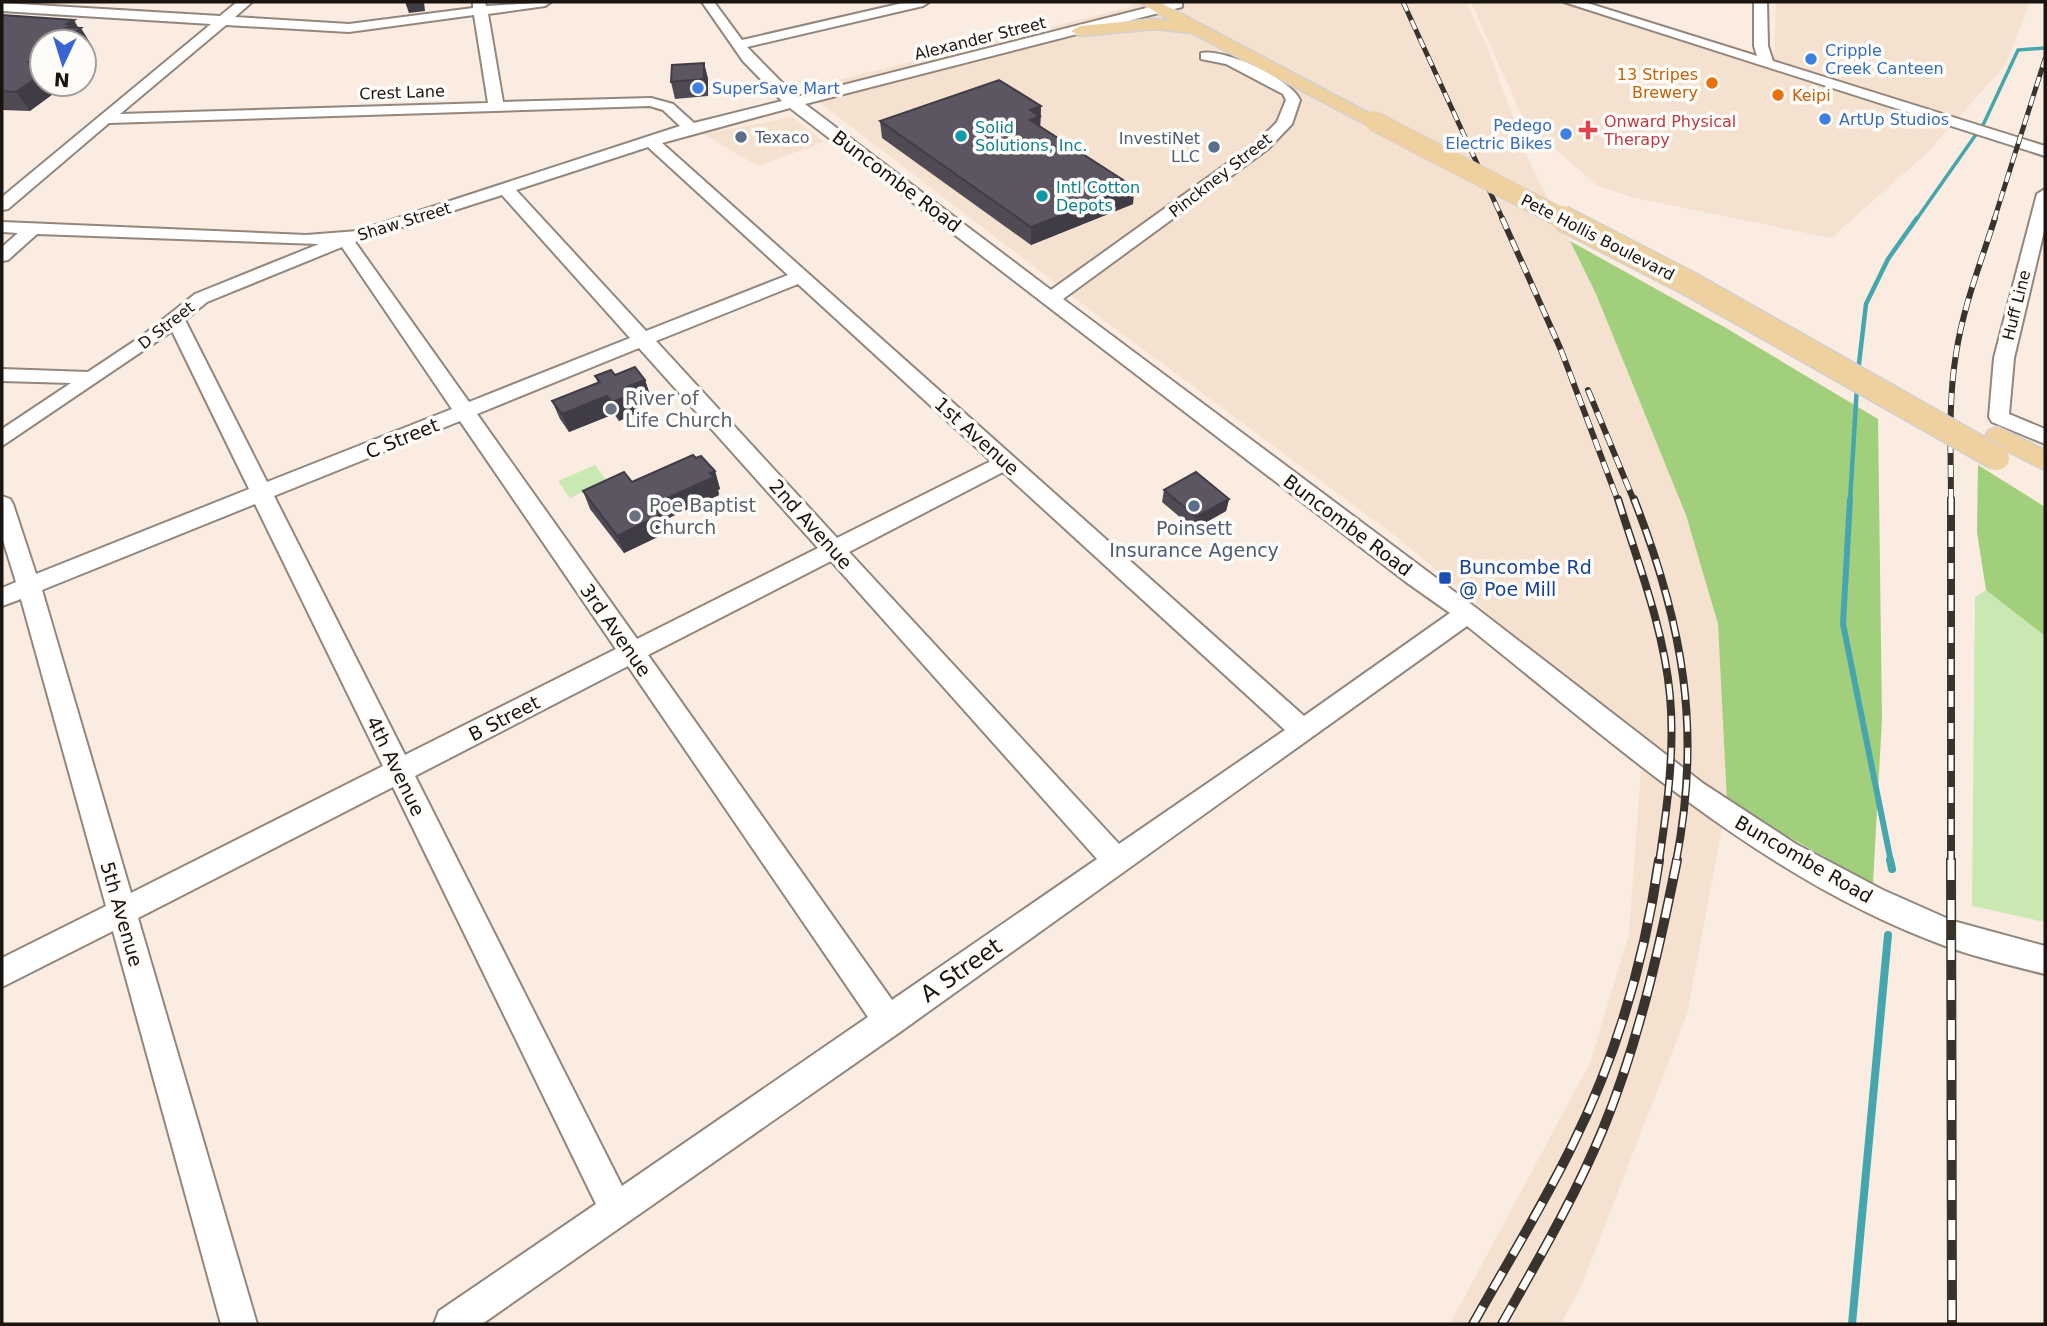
<svg xmlns="http://www.w3.org/2000/svg" width="2047" height="1326" viewBox="0 0 2047 1326" font-family="'DejaVu Sans',sans-serif">
<style>
.built{fill:#f5e1d0}
.green{fill:#cae8b2}
.forest{fill:#a2cf7c}
.lines{fill:none;stroke-linecap:round;stroke-linejoin:round}
.stream-far3{stroke:#46a6ae;stroke-width:3.5}
.stream-far2{stroke:#46a6ae;stroke-width:4.5}
.stream-far1{stroke:#46a6ae;stroke-width:6}
.stream{stroke:#46a6ae;stroke-width:8}
.minor-casing{stroke:#93867c;stroke-width:4}
.major-casing{stroke:#d1d0cf;stroke-width:3}
.minor{fill:#fff;fill-rule:evenodd}
.major{fill:#efd1a0;fill-rule:evenodd}
.rail-far3-casing{stroke:#39332e;stroke-width:5}
.rail-far2-casing{stroke:#39332e;stroke-width:6}
.rail-far1-casing{stroke:#39332e;stroke-width:8}
.rail-casing{stroke:#39332e;stroke-width:10}
.rail-far3{stroke:#fefcf9;stroke-width:3.5;stroke-dasharray:10;stroke-linecap:butt}
.rail-far2{stroke:#fefcf9;stroke-width:4.5;stroke-dasharray:12;stroke-linecap:butt}
.rail-far1{stroke:#fefcf9;stroke-width:5;stroke-dasharray:16;stroke-linecap:butt}
.rail{stroke:#fefcf9;stroke-width:7;stroke-dasharray:20;stroke-linecap:butt}
.major-bridge-far1-casing{stroke:#d1d0cf;stroke-width:21;stroke-linecap:butt}
.major-bridge-casing{stroke:#d1d0cf;stroke-width:27;stroke-linecap:butt}
.major-bridge-far1{stroke:#efd1a0;stroke-width:19}
.major-bridge{stroke:#efd1a0;stroke-width:24}
.wall{fill:#4f4a54}
.shaded-wall{fill:#403c45}
.building{fill:#5c5662;stroke:#403c45;stroke-width:2}
.shop-dot{fill:#3f7fe0;stroke:#fefcf9;stroke-width:2.5}
.food-dot{fill:#e8710a;stroke:#fefcf9;stroke-width:2.5}
.health-dot{fill:#e0444e;stroke:#fefcf9;stroke-width:2.5}
.culture-dot{fill:#0f9aa8;stroke:#fefcf9;stroke-width:2.5}
.service-dot{fill:#5c6f8a;stroke:#fefcf9;stroke-width:2.5}
.worship-dot{fill:#6b7280;stroke:#fefcf9;stroke-width:2.5}
.transit-dot{fill:#1a4fb4;stroke:#fefcf9;stroke-width:2.5}
.labels{text-anchor:middle;stroke-width:7;stroke-linejoin:round;paint-order:stroke}
.far-street-label{font-size:16px;fill:#191410;stroke:#fefcf9}
.far-shop-label{font-size:16px;fill:#366cbe;stroke:#fefcf9;text-anchor:start}
.far-food-label{font-size:16px;fill:#c56008;stroke:#fefcf9;text-anchor:end}
.far-health-label{font-size:16px;fill:#be3a42;stroke:#fefcf9;text-anchor:start}
.far-culture-label{font-size:16px;fill:#0d838f;stroke:#fefcf9;text-anchor:start}
.far-service-label{font-size:16px;fill:#4e5e75;stroke:#fefcf9;text-anchor:start}
.street-label{font-size:19px;fill:#191410;stroke:#fefcf9}
.worship-label{font-size:19px;fill:#5b616d;stroke:#fefcf9;text-anchor:start}
.service-label{font-size:19px;fill:#4e5e75;stroke:#fefcf9}
.transit-label{font-size:19px;fill:#164399;stroke:#fefcf9;text-anchor:start}
.near-street-label{font-size:23px;fill:#191410;stroke:#fefcf9}
</style>
<rect width="100%" height="100%" fill="#faece1"/>
<g class="built">
<path d="M1129 2H1466L1486 44 1530 163 1596 294 1686 515 1718 624 1727 802 1687 1014 1583 1282 1561 1324H1450L1590 1063 1629 934 1643 743 1398 538 1105 321 802 89 1134 6Z"/>
<path d="M1471 2H1558L1904 111 1774 62 1776 2H2030L2006 64 1927 153 1831 238 1635 198 1598 186 1525 123Z"/>
<path d="M792 117 824 142 758 166 704 134Z"/>
</g>
<g class="green">
<path d="M595 465 607 481 570 498 558 481Z"/>
<path d="M1986 590 2045 636V922L1972 906 1975 597Z"/>
</g>
<g class="forest">
<path d="M1570 241 1726 328 1878 419 1882 719 1873 884 1727 802 1718 624 1686 515 1596 294Z"/>
<path d="M1978 465 2045 507V636L1986 590 1977 532Z"/>
</g>
<g class="lines">
<path class="stream-far3" d="M1916 220 1984 123 2018 50 2045 48"/>
<g class="stream-far2">
<path d="M1858 372 1866 304 1888 259 1917 218"/>
<path d="M1850 501 1857 386"/>
</g>
<path class="stream-far1" d="M1850 499 1843 624 1891 862"/>
<g class="stream">
<path d="M1890 860 1892 869"/>
<path d="M1852 1324 1888 935"/>
</g>
<g class="minor-casing">
<g id="minor">
<path d="M237 2H252L235 17 349 24 473 8V2H485L486 6 551 2 545 6 488 14 503 102 651 98 673 104 694 123 782 101 743 61 702 2H714L742 40 907 2H929L923 6 747 47 796 97 1170 2H1182V7L805 104 1051 290 1256 143 1277 122 1286 100 1283 94 1226 64 1201 59V53C1224 48 1291 79 1300 100L1292 124 1268 149 1063 299 1475 607 1704 784 1796 844 1883 890 1953 921 2045 946V974C2013 966 1979 958 1948 947 1766 882 1615 744 1467 626L900 1032 482 1324H434L439 1311 596 1204 393 787 138 918 257 1324H221L113 931 2 987V958L106 906 21 599 2 606V588L16 582 2 537V496L10 499 13 504 36 574 249 489 172 331 2 446V429L71 383 2 381V369L88 372 142 336 195 294 319 244 37 234 8 260 2 261V247L18 233 2 232V222L306 235 358 231 680 126 663 110 650 106 109 123 8 209 2 210V197L211 24 2 11V3L220 16ZM474 15 488 103 120 114 226 25 349 32ZM790 108 1406 582 1450 613 1304 716 662 143ZM648 147 788 275 646 331 516 190ZM502 195 630 338 469 402 355 242ZM342 247 452 409 267 482 185 320 207 302ZM798 284 991 461 837 538 656 341ZM639 348 818 548 637 639 477 414ZM460 421 616 649 405 755 274 496ZM1003 472 1285 730 1119 844 849 552ZM255 504 383 766 131 893 42 590ZM831 561 1097 859 892 1000 648 655ZM628 666 868 1017 622 1186 415 776Z"/>
<path d="M1564 2H1584L1757 56 1754 46V2H1767L1768 46 1773 61 2045 146V156Z"/>
<path d="M2045 189V227L2014 358 2009 414 2045 429V444L1992 422 1989 417 1994 358 2037 194Z"/>
</g>
</g>
<g class="major-casing">
<g id="major">
<path d="M1139 2H1159L1384 121 1381 125H1367L1192 33 1155 29 1080 36 1071 31 1080 26 1155 19 1171 21Z"/>
<path d="M1998 427 2045 450V470L1989 442 1985 436 1989 430Z"/>
</g>
</g>
<use href="#minor" class="minor"/>
<use href="#major" class="major"/>
<g class="rail-far3-casing">
<g id="rail-far3">
<path d="M1403 2 1503 220"/>
<path d="M1994 220 2045 59"/>
</g>
</g>
<g class="rail-far2-casing">
<g id="rail-far2">
<path d="M1502 218 1561 350 1618 501"/>
<path d="M1588 390 1634 501"/>
<path d="M1951 501C1951 452 1948 402 1956 354 1963 307 1981 262 1995 218"/>
</g>
</g>
<g class="rail-far1-casing">
<g id="rail-far1">
<path d="M1618 499C1638 563 1664 629 1670 696 1675 751 1667 808 1659 862"/>
<path d="M1634 499C1683 624 1702 729 1676 862"/>
<path d="M1951 499V862"/>
</g>
</g>
<g class="rail-casing">
<g id="rail">
<path d="M1951 860 1952 1324"/>
<path d="M1473 1324C1506 1265 1542 1207 1572 1146 1616 1057 1645 958 1659 860"/>
<path d="M1502 1324C1538 1260 1575 1197 1603 1129 1638 1044 1659 950 1677 860"/>
</g>
</g>
<use href="#rail-far3" class="rail-far3"/>
<use href="#rail-far2" class="rail-far2"/>
<use href="#rail-far1" class="rail-far1"/>
<use href="#rail" class="rail"/>
<g class="major-bridge-far1-casing">
<path id="major-bridge-far1" d="M1374 121 1565 220"/>
</g>
<g class="major-bridge-casing">
<path id="major-bridge" d="M1562 218 1690 284 1997 458"/>
</g>
<use href="#major-bridge-far1" class="major-bridge-far1"/>
<use href="#major-bridge" class="major-bridge"/>
</g>
<g class="wall">
<path d="M2 15 79 28 92 46 42 42 30 111 2 110Z"/>
<path d="M704 63 708 79V96L675 99 671 82Z"/>
<path d="M1041 106 1040 126 1134 187 1133 204 1031 245 882 138 880 121Z"/>
<path d="M615 375 645 380 651 398 636 404 639 412 619 421 614 414 569 432 560 419 552 401 598 383 595 376Z"/>
<path d="M696 458 715 471 720 489 718 490 719 495 662 521 666 533 624 553 590 509 583 491 632 482Z"/>
<path d="M1164 490 1229 499 1226 511 1194 529 1162 502Z"/>
</g>
<g class="shaded-wall">
<path d="M405 2H424L425 11 409 13Z"/>
<path d="M74 20 79 29 81 28 92 46 84 52V42H60L66 24Z"/>
<path d="M42 54V84H67L30 111 16 92 29 62Z"/>
<path d="M704 63 708 79V96L704 79Z"/>
<path d="M1041 106 1040 133 1030 137V110Z"/>
<path d="M1134 187 1133 204 1031 245V227Z"/>
<path d="M645 380 651 398 636 404 639 412 619 421 612 402 627 387Z"/>
<path d="M607 396 614 414 569 432 562 414Z"/>
<path d="M715 471 720 489 718 490 719 495 662 521 666 533 624 553 617 536 652 505Z"/>
<path d="M1229 499 1226 511 1194 529 1196 517Z"/>
</g>
<g class="building">
<path d="M2 15 74 20 66 24 72 25 68 27 81 28 60 42H42V54L29 62 42 63V74L16 92 2 91Z"/>
<path d="M704 63V79L671 82 672 65Z"/>
<path d="M999 80 1041 106 1030 110 1040 116 1030 120 1134 187 1031 227 880 121Z"/>
<path d="M635 367 645 380 627 387 633 394 612 402 607 396 562 414 552 401 600 382 595 376 611 370 615 375Z"/>
<path d="M693 455 696 458 701 456 715 471 710 473 714 477 652 505 660 515 617 536 583 491 624 472 632 482Z"/>
<path d="M1196 472 1229 499 1196 517 1164 490Z"/>
</g>
<g class="shop-dot">
<circle cx="1811" cy="59" r="7"/>
<circle cx="698" cy="88" r="7"/>
<circle cx="1825" cy="119" r="7"/>
<circle cx="1566" cy="134" r="7"/>
</g>
<g class="food-dot">
<circle cx="1712" cy="83" r="7"/>
<circle cx="1778" cy="95" r="7"/>
</g>
<path class="health-dot" d="M1584.5 119.5h7v7h7v7h-7v7h-7v-7h-7v-7h7z"/>
<g class="culture-dot">
<circle cx="961" cy="136" r="7"/>
<circle cx="1042" cy="196" r="7"/>
</g>
<g class="service-dot">
<circle cx="741" cy="137" r="7"/>
<circle cx="1214" cy="147" r="7"/>
<circle cx="1194" cy="506" r="7"/>
</g>
<g class="worship-dot">
<circle cx="611" cy="409" r="7"/>
<circle cx="635" cy="516" r="7"/>
</g>
<rect class="transit-dot" x="1438" y="571" width="14" height="14" rx="3.5"/>
<g class="labels">
<g class="far-street-label">
<text transform="translate(980 38) rotate(-14)" y="6">Alexander Street</text>
<text transform="translate(402 92) rotate(-2)" y="6">Crest Lane</text>
<text transform="translate(1220 175) rotate(-38)" y="6">Pinckney Street</text>
<text transform="translate(404 221) rotate(-17)" y="6">Shaw Street</text>
<text transform="translate(1598 237) rotate(27)" y="6">Pete Hollis Boulevard</text>
<text transform="translate(2016 305) rotate(-76)" y="6">Huff Line</text>
<text transform="translate(166 325) rotate(-38)" y="6">D Street</text>
</g>
<g class="far-shop-label">
<text x="1825" y="56">Cripple<tspan x="1825" dy="18">Creek Canteen</tspan></text>
<text x="712" y="94">SuperSave Mart</text>
<text x="1839" y="125">ArtUp Studios</text>
<text x="1552" y="131" text-anchor="end">Pedego<tspan x="1552" dy="18">Electric Bikes</tspan></text>
</g>
<g class="far-food-label">
<text x="1698" y="80">13 Stripes<tspan x="1698" dy="18">Brewery</tspan></text>
<text x="1792" y="101" text-anchor="start">Keipi</text>
</g>
<g class="far-health-label">
<text x="1604" y="127">Onward Physical<tspan x="1604" dy="18">Therapy</tspan></text>
</g>
<g class="far-culture-label">
<text x="975" y="133">Solid<tspan x="975" dy="18">Solutions, Inc.</tspan></text>
<text x="1056" y="193">Intl Cotton<tspan x="1056" dy="18">Depots</tspan></text>
</g>
<g class="far-service-label">
<text x="755" y="143">Texaco</text>
<text x="1200" y="144" text-anchor="end">InvestiNet<tspan x="1200" dy="18">LLC</tspan></text>
</g>
<g class="street-label">
<text transform="translate(897 181) rotate(37)" y="7">Buncombe Road</text>
<text transform="translate(977 436) rotate(42)" y="7">1st Avenue</text>
<text transform="translate(402 438) rotate(-22)" y="7">C Street</text>
<text transform="translate(811 524) rotate(48)" y="7">2nd Avenue</text>
<text transform="translate(1348 525) rotate(37)" y="7">Buncombe Road</text>
<text transform="translate(616 630) rotate(55)" y="7">3rd Avenue</text>
<text transform="translate(504 718) rotate(-27)" y="7">B Street</text>
<text transform="translate(396 766) rotate(64)" y="7">4th Avenue</text>
<text transform="translate(1804 859) rotate(30)" y="7">Buncombe Road</text>
<text transform="translate(122 914) rotate(74)" y="7">5th Avenue</text>
</g>
<g class="worship-label">
<text x="625" y="405">River of<tspan x="625" dy="22">Life Church</tspan></text>
<text x="649" y="512">Poe Baptist<tspan x="649" dy="22">Church</tspan></text>
</g>
<g class="service-label">
<text x="1194" y="535">Poinsett<tspan x="1194" dy="22">Insurance Agency</tspan></text>
</g>
<g class="transit-label">
<text x="1459" y="574">Buncombe Rd<tspan x="1459" dy="22">@ Poe Mill</tspan></text>
</g>
<g class="near-street-label">
<text transform="translate(961 970) rotate(-35)" y="8">A Street</text>
</g>
</g>
<rect width="2047" height="1326" fill="none" stroke="#191410" stroke-width="7"/>
<g transform="translate(63 63) rotate(184)"><circle r="33" fill="#fefcf9" stroke="#a29f9c" stroke-width="2"/>
<path d="M0-5L12 26L0 18L-12 26Z" fill="#3a63d4"/>
<text y="-10" font-size="19" font-weight="bold" text-anchor="middle" fill="#191410">N</text>
</g>
</svg>
